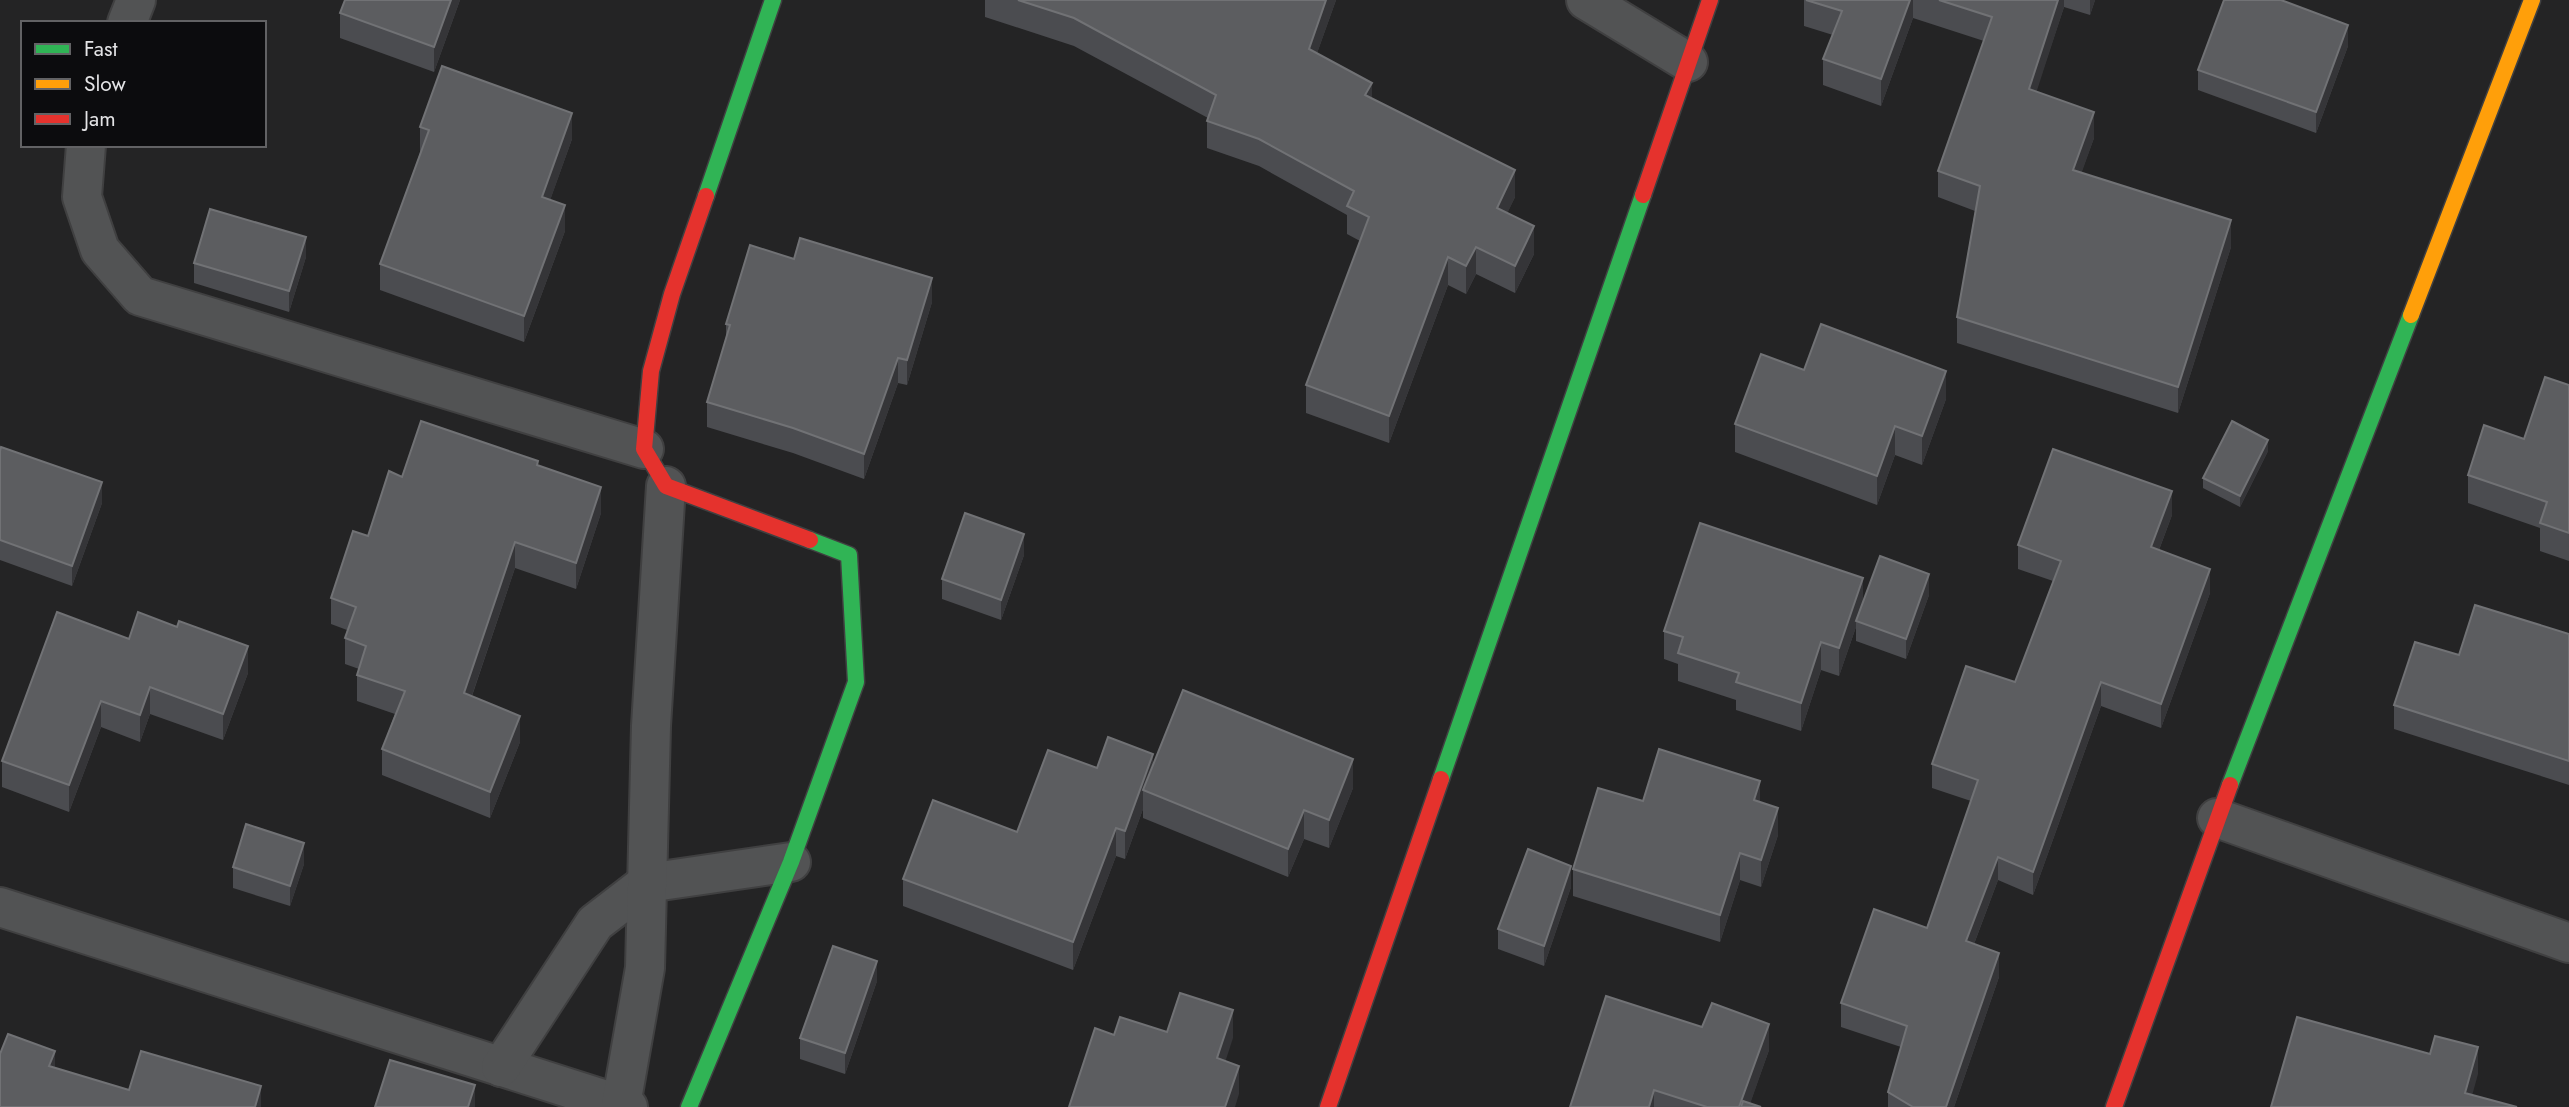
<svg xmlns="http://www.w3.org/2000/svg" width="2569" height="1107" viewBox="0 0 2569 1107" font-family="Jost,sans-serif">
<style>
.lines{fill:none;stroke-linecap:round;stroke-linejoin:round}
.street-casing{stroke:#404041;stroke-width:42}
.fast-casing{stroke:#404041;stroke-width:19}
.slow-casing{stroke:#404041;stroke-width:19}
.jam-casing{stroke:#404041;stroke-width:19}
.street{stroke:#525354;stroke-width:38}
.fast{stroke:#30b455;stroke-width:16}
.slow{stroke:#ff9f0a;stroke-width:16}
.jam{stroke:#e5322d;stroke-width:16}
.wall{fill:#4b4c50}
.shaded-wall{fill:#353538}
.building{fill:#5c5d60;stroke:#717275;stroke-width:2}
</style>
<rect width="100%" height="100%" fill="#242425"/>
<g class="lines">
<g class="street-casing">
<g id="street">
<path d="M1586 0 1688 62"/>
<path d="M127 23 136 0"/>
<path d="M86 145 82 197 100 250 140 296 644 449"/>
<path d="M2217 818 2569 943"/>
<path d="M0 907 628 1107"/>
<path d="M501 1067 595 923 647 883 791 862"/>
<path d="M621 1105 645 968 651 726 666 486"/>
</g>
</g>
<g class="fast-casing">
<g id="fast">
<path d="M706 196 773 0"/>
<path d="M1441 779 1643 195"/>
<path d="M2230 785 2411 315"/>
<path d="M689 1107 791 862 856 682 849 555 810 540"/>
</g>
</g>
<g class="slow-casing">
<path id="slow" d="M2411 315 2532 0"/>
</g>
<g class="jam-casing">
<g id="jam">
<path d="M1643 195 1710 0"/>
<path d="M706 196 672 294 651 371 644 449 666 486 810 540"/>
<path d="M1328 1107 1441 779"/>
<path d="M2114 1107 2230 785"/>
</g>
</g>
<use href="#street" class="street"/>
<use href="#fast" class="fast"/>
<use href="#slow" class="slow"/>
<use href="#jam" class="jam"/>
</g>
<g class="wall">
<path d="M345 0H460L434 72 340 38V13Z"/>
<path d="M985 0H1336L1317 53 1372 98 1515 197 1507 213 1534 254 1515 293 1476 274 1466 294 1448 285 1389 443 1306 413V385L1360 241 1347 234V215L1259 166 1207 148V121L1208 118 1074 46 985 17Z"/>
<path d="M1804 0H2095L2090 15 2064 7 2036 91 2094 138 2081 173 2231 247 2178 413 1957 343V317L1975 211 1938 197V171L1984 41 1913 18 1881 106 1823 85V59L1833 35 1804 26Z"/>
<path d="M2348 46 2316 133 2198 90V70Z"/>
<path d="M420 127 572 139 550 200 565 231 524 342 380 290V264L420 153Z"/>
<path d="M306 257 289 312 194 283V263Z"/>
<path d="M932 302 907 385 898 383 864 479 793 453 707 427V402L726 337V324Z"/>
<path d="M1804 370 1946 399 1922 465 1895 455 1877 505 1735 452V424Z"/>
<path d="M2569 385V561L2540 551V528L2468 503V475L2524 439Z"/>
<path d="M0 451 102 503 72 586 0 560Z"/>
<path d="M2268 451 2240 507 2203 488V478Z"/>
<path d="M538 466 601 513 576 589 515 568 472 696 520 742 490 818 382 775V749L395 714 357 701V675L359 669 345 664V638L347 630 331 624V598L402 477Z"/>
<path d="M2172 515 2159 550 2210 593 2161 728 2101 706 2033 895 1998 880 1974 944 1999 977 1954 1107H1888V1092L1901 1047 1841 1027V1003L1927 928 1971 801 1932 788V764L2015 682 2053 581 2018 569V545Z"/>
<path d="M1024 555 1001 620 942 599V579Z"/>
<path d="M1929 595 1906 659 1856 641V627L1839 676 1821 670 1801 731 1736 710V700L1678 681V664L1664 659V631L1863 602Z"/>
<path d="M2569 634V785L2394 729V705L2459 655Z"/>
<path d="M129 639 248 673 223 740 150 714 140 742 101 727 69 812 2 787V761Z"/>
<path d="M1153 764 1353 788 1329 848 1304 839 1288 877 1143 818V809L1125 859 1116 856 1073 970 903 906V879L1017 832 1097 768Z"/>
<path d="M1643 801 1760 802 1778 835 1761 887 1740 880 1720 942 1573 896V869Z"/>
<path d="M304 864 290 906 233 888V867Z"/>
<path d="M1571 887 1544 966 1498 949V929Z"/>
<path d="M877 981 845 1074 800 1059V1038Z"/>
<path d="M1769 1050 1750 1103 1761 1107H1570Z"/>
</g>
<g class="shaded-wall">
<path d="M451 0H460L434 72V47Z"/>
<path d="M1326 0H1336L1309 76V49Z"/>
<path d="M1910 0H1913V18L1881 106V79Z"/>
<path d="M2058 0H2064V7L2029 115V89Z"/>
<path d="M2090 0H2095L2090 15Z"/>
<path d="M2348 25V46L2316 133V112Z"/>
<path d="M1372 83V110L1365 95Z"/>
<path d="M2094 112V138L2073 197V170Z"/>
<path d="M572 113V139L542 223V197Z"/>
<path d="M1515 170V197L1497 235V208Z"/>
<path d="M565 205V231L524 342V316Z"/>
<path d="M2231 220V247L2178 413V387Z"/>
<path d="M1534 226V254L1515 293V266Z"/>
<path d="M306 237V257L289 312V291Z"/>
<path d="M1476 247V274L1466 294V266Z"/>
<path d="M1448 257V285L1389 443V416Z"/>
<path d="M932 278V302L907 385V360Z"/>
<path d="M898 358V383L864 479V454Z"/>
<path d="M1946 371V399L1922 465V436Z"/>
<path d="M1895 426V455L1877 505V476Z"/>
<path d="M2268 440V451L2240 507V496Z"/>
<path d="M102 482V503L72 586V566Z"/>
<path d="M601 487V513L576 589V563Z"/>
<path d="M2172 491V515L2151 571V547Z"/>
<path d="M1024 534V555L1001 620V600Z"/>
<path d="M515 542V568L464 719V693Z"/>
<path d="M2210 569V593L2161 728V704Z"/>
<path d="M1929 574V595L1906 659V639Z"/>
<path d="M1863 578V606L1856 621V627L1839 676V648Z"/>
<path d="M1821 642V670L1801 731V703Z"/>
<path d="M248 646V673L223 740V714Z"/>
<path d="M2101 682V706L2033 895V872Z"/>
<path d="M150 687V714L140 742V715Z"/>
<path d="M101 701V727L69 812V785Z"/>
<path d="M520 716V742L490 818V792Z"/>
<path d="M1153 754V781L1143 790V809L1125 859V831Z"/>
<path d="M1353 759V788L1329 848V820Z"/>
<path d="M1760 781V808L1754 800Z"/>
<path d="M1778 808V835L1761 887V860Z"/>
<path d="M1304 810V839L1288 877V849Z"/>
<path d="M1116 828V856L1073 970V942Z"/>
<path d="M304 843V864L290 906V886Z"/>
<path d="M1740 853V880L1720 942V915Z"/>
<path d="M1998 857V880L1966 965V941Z"/>
<path d="M1571 866V887L1544 966V946Z"/>
<path d="M1999 953V977L1954 1107H1946Z"/>
<path d="M877 961V981L845 1074V1053Z"/>
<path d="M1233 1010V1038L1217 1087V1058Z"/>
<path d="M1769 1024V1050L1749 1107H1739Z"/>
<path d="M2478 1047V1074L2469 1107 2465 1093Z"/>
<path d="M55 1051V1079L49 1066Z"/>
<path d="M1239 1066V1094L1235 1107H1225Z"/>
<path d="M475 1085V1107H468Z"/>
<path d="M261 1086V1107H255Z"/>
<path d="M1654 1090V1107H1649Z"/>
</g>
<g class="building">
<path d="M345 0H451L434 47 340 13Z"/>
<path d="M1018 0H1326L1309 49 1372 83 1365 95 1515 170 1497 208 1534 226 1515 266 1476 247 1466 266 1448 257 1389 416 1306 385 1369 217 1347 206 1354 191 1259 139 1207 121 1216 95 1074 18Z"/>
<path d="M1806 0H1910L1881 79 1823 59 1842 11Z"/>
<path d="M1939 0H2058L2029 89 2094 112 2073 170 2231 220 2178 387 1957 317 1980 186 1938 171 1992 17Z"/>
<path d="M2224 0H2281L2348 25 2316 112 2198 70Z"/>
<path d="M442 66 572 113 542 197 565 205 524 316 380 264 429 130 420 127Z"/>
<path d="M210 209 306 237 289 291 194 263Z"/>
<path d="M800 238 932 278 907 360 898 358 864 454 793 428 707 402 730 325 726 324 750 245 794 259Z"/>
<path d="M1821 324 1946 371 1922 436 1895 426 1877 476 1735 424 1761 354 1804 370Z"/>
<path d="M2545 377 2569 385V533L2540 523 2547 502 2468 475 2484 425 2524 439Z"/>
<path d="M421 421 538 461 537 465 601 487 576 563 515 542 464 693 520 716 490 792 382 749 405 691 357 675 366 646 345 638 356 607 331 598 353 531 368 536 389 471 402 477Z"/>
<path d="M2232 421 2268 440 2240 496 2203 478Z"/>
<path d="M1 447 102 482 72 566 0 540V451Z"/>
<path d="M2053 449 2172 491 2151 547 2210 569 2161 704 2101 682 2033 872 1998 857 1966 941 1999 953 1946 1107H1913L1888 1092 1907 1026 1841 1003 1874 909 1927 928 1978 780 1932 764 1966 666 2015 682 2061 561 2018 545Z"/>
<path d="M965 513 1024 534 1001 600 942 579Z"/>
<path d="M1700 523 1863 578 1839 648 1821 642 1801 703 1736 682 1739 673 1678 653 1683 637 1664 631Z"/>
<path d="M1880 556 1929 574 1906 639 1856 621Z"/>
<path d="M2475 605 2569 634V761L2394 705 2415 642 2459 655Z"/>
<path d="M57 612 129 639 138 612 177 627 179 621 248 646 223 714 150 687 140 715 101 701 69 785 2 761Z"/>
<path d="M1183 690 1353 759 1329 820 1304 810 1288 849 1143 790Z"/>
<path d="M1108 737 1153 754 1125 831 1116 828 1073 942 903 879 933 800 1017 832 1048 750 1097 768Z"/>
<path d="M1659 749 1760 781 1754 800 1778 808 1761 860 1740 853 1720 915 1573 869 1598 788 1643 801Z"/>
<path d="M246 824 304 843 290 886 233 867Z"/>
<path d="M1528 849 1571 866 1544 946 1498 929Z"/>
<path d="M833 946 877 961 845 1053 800 1038Z"/>
<path d="M1180 993 1233 1010 1217 1058 1239 1066 1225 1107H1069L1095 1028 1114 1035 1120 1017 1167 1032Z"/>
<path d="M1606 996 1702 1027 1712 1003 1769 1024 1739 1107H1707L1654 1090 1649 1107H1570Z"/>
<path d="M2297 1017 2430 1054 2435 1036 2478 1047 2465 1093 2517 1107H2271Z"/>
<path d="M8 1034 55 1051 49 1066 129 1090 141 1051 261 1086 255 1107H0V1054Z"/>
<path d="M390 1060 475 1085 468 1107H375Z"/>
<path d="M1743 1101 1761 1107H1741Z"/>
</g>
<rect x="21" y="21" width="245" height="126" fill="#0c0c0e" stroke="#626264" stroke-width="2"/>
<rect x="35" y="44" width="35" height="10" fill="#30b455" stroke="#626264" stroke-width="2"/>
<text x="84" y="56" font-size="21" fill="#e4e4e6">Fast</text>
<rect x="35" y="79" width="35" height="10" fill="#ff9f0a" stroke="#626264" stroke-width="2"/>
<text x="84" y="91" font-size="21" fill="#e4e4e6">Slow</text>
<rect x="35" y="114" width="35" height="10" fill="#e5322d" stroke="#626264" stroke-width="2"/>
<text x="84" y="126" font-size="21" fill="#e4e4e6">Jam</text>
</svg>
